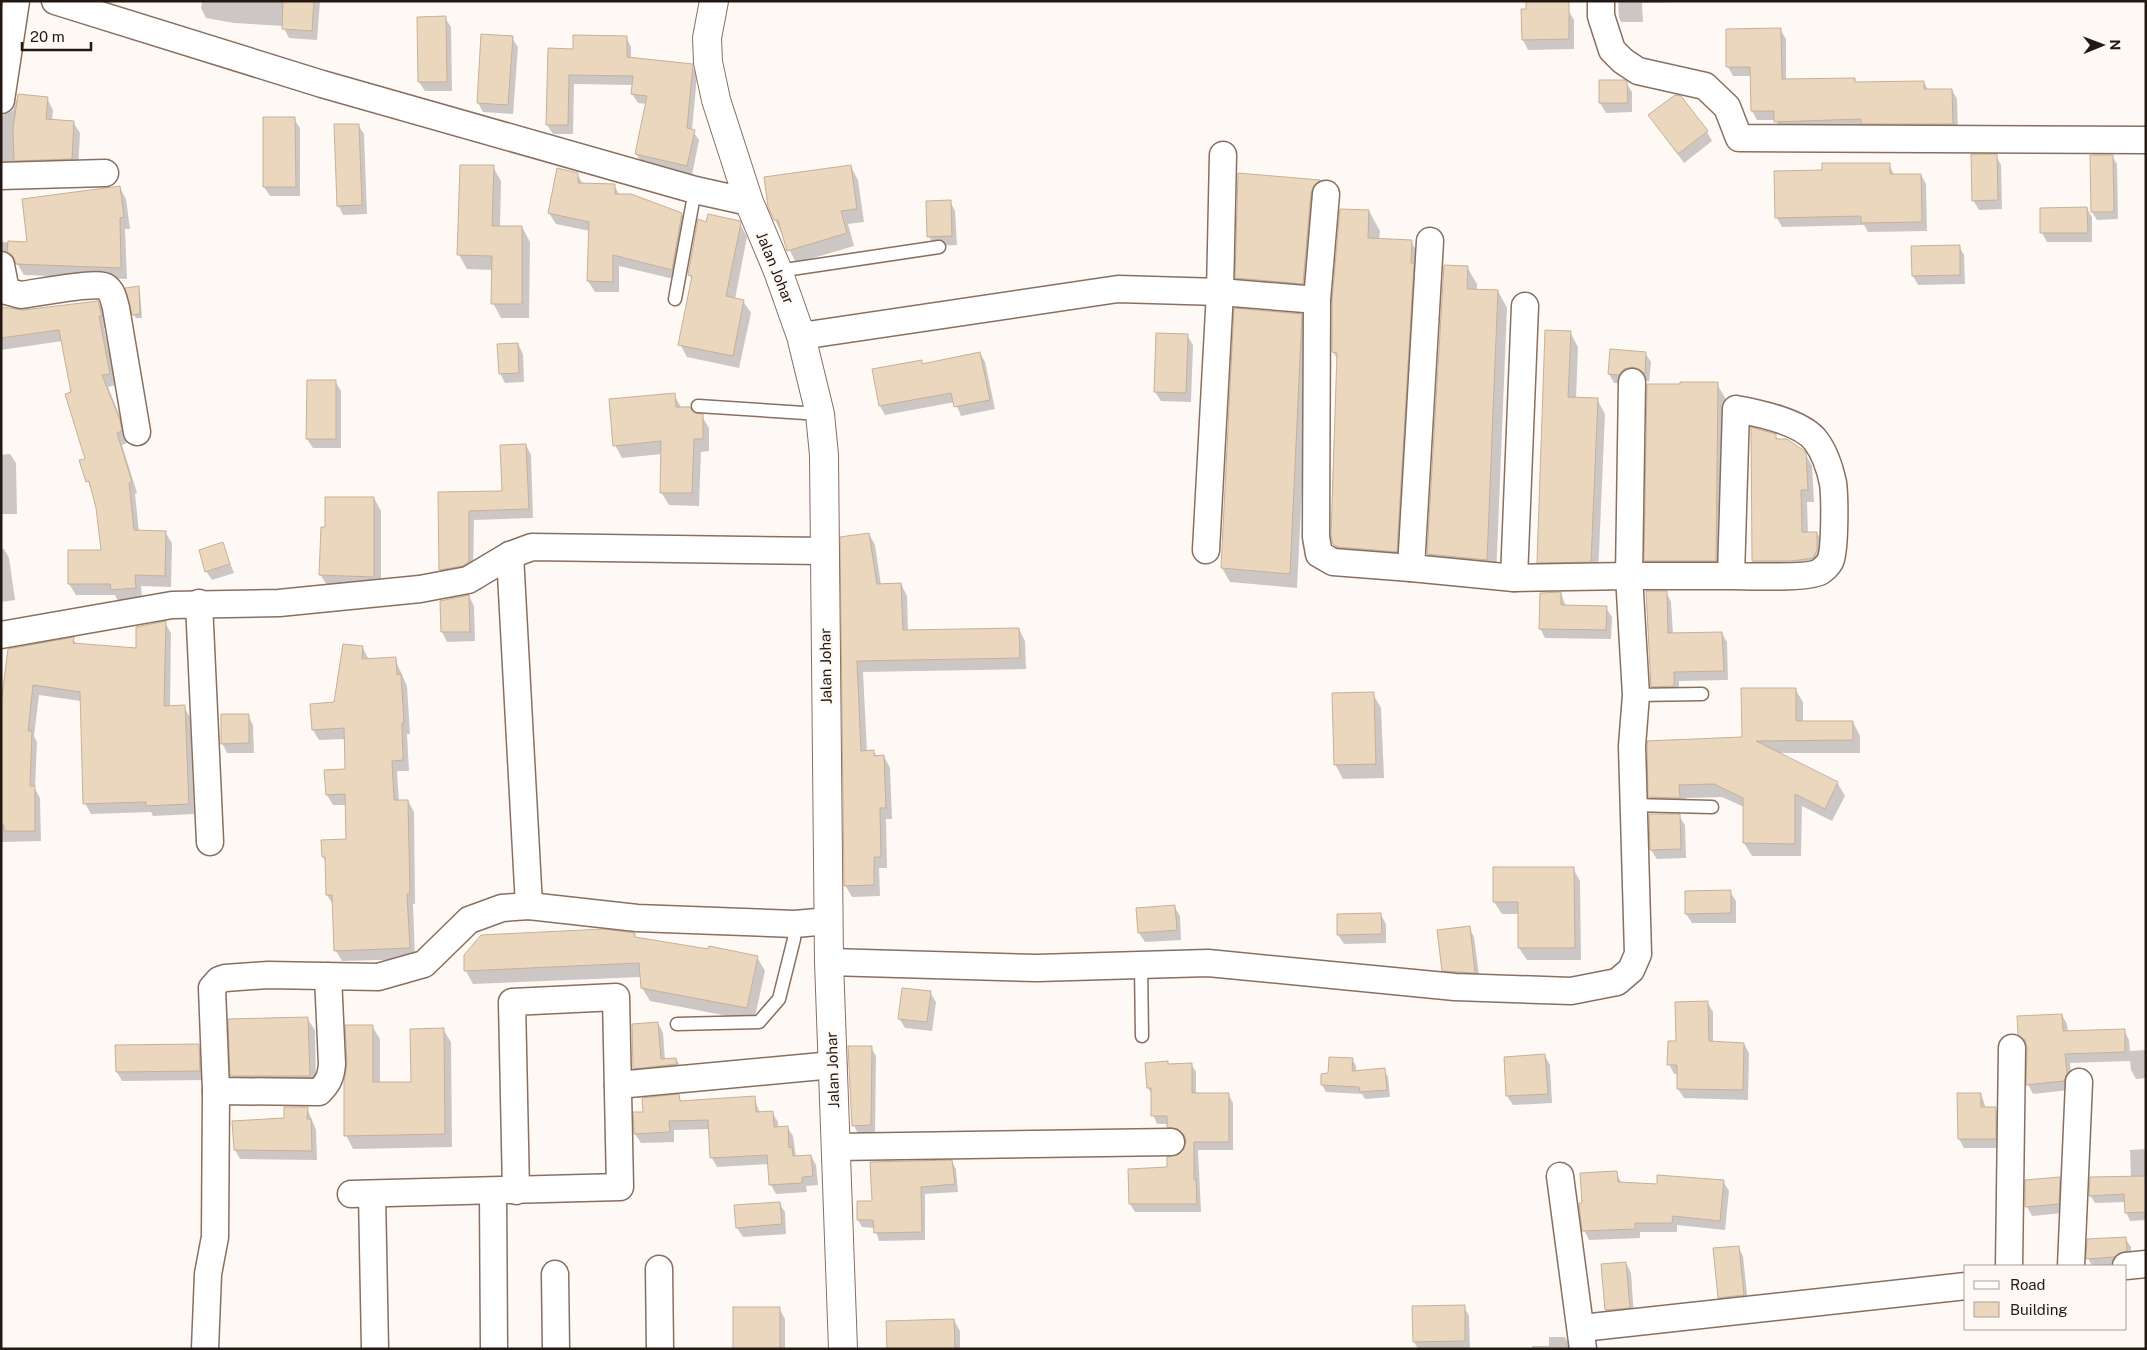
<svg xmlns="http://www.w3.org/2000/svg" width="2147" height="1350" viewBox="0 0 2147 1350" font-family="'Public Sans',sans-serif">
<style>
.shadow{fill:#0003}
.building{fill:#ebd7bd;stroke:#c5b198}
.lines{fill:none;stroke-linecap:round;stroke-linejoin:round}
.lane-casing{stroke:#896f5f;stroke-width:15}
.street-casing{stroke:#896f5f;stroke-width:29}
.secondary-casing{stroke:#896f5f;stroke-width:30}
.lane{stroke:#fff;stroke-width:12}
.street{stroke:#fff;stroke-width:26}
.secondary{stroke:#fff;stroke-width:28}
.labels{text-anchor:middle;stroke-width:5;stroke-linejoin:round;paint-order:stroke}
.street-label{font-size:15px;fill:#231912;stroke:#fff9f5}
</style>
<rect width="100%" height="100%" fill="#fff9f5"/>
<g class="shadow">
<path d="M202 1H320L317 40 289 38 283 26 234 23 206 18 201 8Z"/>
<path d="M1618 1H1681V2L1642 3 1643 22H1621L1619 18Z"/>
<path d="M1527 10H1568L1574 20V49L1528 50 1523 40Z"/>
<path d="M445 18 451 27 452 91H425L419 82Z"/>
<path d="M1780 29 1786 39V81L1854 79 1856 83 1924 82 1928 90H1952L1957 99 1958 133 1781 131 1776 120H1757L1752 111 1751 76H1733L1728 67Z"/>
<path d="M626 37 631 47V59L692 66 697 75 692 130 699 140 692 175 642 163 636 154 647 104 638 103 632 94 633 85 574 84 573 134H553L547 125 574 50Z"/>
<path d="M512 38 518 47 513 114 483 112 478 103Z"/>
<path d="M1600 81 1626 83 1632 92V112L1606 113 1600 103Z"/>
<path d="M18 95 47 98 53 110 52 121 73 122 80 133 78 170 1 175V116L13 110Z"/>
<path d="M1649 115 1707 132 1712 141 1684 163Z"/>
<path d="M294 119 300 128V196H270L264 187Z"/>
<path d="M358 125 364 134 367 214 343 215 338 205Z"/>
<path d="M1996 156 2001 165 2002 209 1979 210 1973 200Z"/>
<path d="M2112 156 2117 164 2118 219 2097 220 2092 212Z"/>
<path d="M1889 164 1894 175H1921L1926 184 1927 231 1868 232 1864 225 1782 227 1777 218 1824 171Z"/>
<path d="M493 167 501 181 500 227H522L530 242 529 318H501L493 303V270L467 269 459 255Z"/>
<path d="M851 167 858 180 864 222 848 224 854 246 796 263 775 220Z"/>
<path d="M577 174 583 184 614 185 620 196 682 214 688 226 678 280 619 266V292H595L588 281 590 231 556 224 549 213Z"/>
<path d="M1239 174 1319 182 1330 200 1314 303 1248 297 1237 278Z"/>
<path d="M120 188 126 199 130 229H125L127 279 24 275 18 265 13 262 1 263V242L29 243Z"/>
<path d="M950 201 955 211 957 245 934 246 929 236Z"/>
<path d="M2087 208 2092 217V242H2047L2042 233 2041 209Z"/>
<path d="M1369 211 1380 231 1379 240 1411 241 1422 261 1407 571 1345 564 1334 544 1332 488 1338 360 1333 352Z"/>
<path d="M739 222 747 237 735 299 743 301 751 313 739 368 687 357 680 344 693 281 689 274 707 224Z"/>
<path d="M1959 246 1964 255 1965 284 1918 285 1913 276Z"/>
<path d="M1445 266 1467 267 1477 284V290L1498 291 1507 308 1496 577 1438 571 1428 554Z"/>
<path d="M138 287 140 292 142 318H136L133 314Z"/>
<path d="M98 302 104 313 108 327 104 328 116 385 108 387 126 432 127 443 122 445 137 493 135 494 139 532H165L172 543 171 587 141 586 142 599 118 601 115 595H76L69 584 102 552 98 508 88 481 86 459 62 341 1 350V308L23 311Z"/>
<path d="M1301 315 1310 329 1297 588 1230 582 1222 568Z"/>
<path d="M1570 332 1578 347 1576 399H1597L1605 414 1598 576 1547 577 1538 562Z"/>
<path d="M1187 335 1193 345 1191 402 1161 401 1155 392Z"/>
<path d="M518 344 523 354 524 382 505 383 500 373Z"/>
<path d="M980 353 985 362 995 409 961 416 955 402 885 415 880 406 921 362 923 365Z"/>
<path d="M1645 353 1651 362 1649 382 1638 376 1624 384 1614 383 1609 374Z"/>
<path d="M335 381 341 391V448H313L307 439Z"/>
<path d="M1717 384 1727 401 1725 578H1655L1645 561Z"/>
<path d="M674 395 681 407 693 414 702 416 709 428V451L701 452 699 506 669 505 661 492 662 454 622 458 615 445Z"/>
<path d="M1752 429 1775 435 1778 441 1805 453 1812 466 1814 502H1807L1808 533H1817L1824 545V563L1760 573 1753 561Z"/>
<path d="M526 445 531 455 533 518 474 520 473 572 446 579 440 570 439 493 503 492Z"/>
<path d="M10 454 16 463 17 514H1V455Z"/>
<path d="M374 498 381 511V589L328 587 320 574 326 528Z"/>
<path d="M869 534 875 545 881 585 901 584 907 596 908 631 1019 629 1025 641 1026 669 863 672 867 752H874L877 757 884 756 890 768 892 819H886L887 868H879L880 896 852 897 845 885 842 538Z"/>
<path d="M222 543 234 573 212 580 206 571Z"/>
<path d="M1 549H4L9 558 15 600 1 602Z"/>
<path d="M1666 592 1671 602 1673 635 1722 633 1727 642 1728 680 1679 681V695L1657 696 1652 686Z"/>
<path d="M1561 593 1566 607 1606 608 1612 617 1611 639 1545 638 1540 628Z"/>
<path d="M469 596 474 606 475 641 447 642 442 632 441 602Z"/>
<path d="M165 623 171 633 170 707H184L190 717 194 814 153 816 151 812 91 814 85 803 81 701 39 695 34 736 37 742 35 789 40 798 41 841 1 842V715L73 639 77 645 137 650Z"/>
<path d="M363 648 369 660 395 659 407 686 410 734H407L409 771H397L399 801H408L414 812 415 904H413L415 959 342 961 336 951 334 906 327 895V864L323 857V841L347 840V805H333L327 795 347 770 345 739 319 740 313 730 335 703Z"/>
<path d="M1795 689 1803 702V723L1853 722 1860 736V753H1779L1837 782 1845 796 1832 821 1802 806 1801 856H1752L1744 843V807L1722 797 1686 798 1687 811 1657 810 1650 797 1743 738Z"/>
<path d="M1373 694 1381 708 1384 778 1343 779 1335 764Z"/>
<path d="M248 715 253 725 254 753H227L222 743Z"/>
<path d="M1679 816 1685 825 1686 858 1657 859 1651 850Z"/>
<path d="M1573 868 1580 881 1581 960H1527L1519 948V914H1502L1494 902V869Z"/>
<path d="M1730 892 1736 901V923H1692L1686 914Z"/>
<path d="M1174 906 1180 916 1181 940 1145 942 1139 933 1138 909Z"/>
<path d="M1381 915 1386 924V943L1344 944 1338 935Z"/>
<path d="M1469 927 1474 937 1480 982 1448 980 1443 970Z"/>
<path d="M634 934 637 939 757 957 765 971 754 1021 650 1001 642 988 641 977 473 984 466 971Z"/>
<path d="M930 992 936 1002 932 1031 905 1028 899 1018Z"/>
<path d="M1707 1002 1713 1012V1043L1744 1044 1749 1053 1748 1100 1684 1098 1678 1089V1074H1674L1669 1064 1677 1042Z"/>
<path d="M2062 1015 2067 1024 2068 1032 2124 1030 2129 1040 2130 1051 2146 1050V1078L2136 1079 2131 1070 2130 1061 2070 1063 2072 1083 2069 1090 2033 1094 2028 1084V1046L2020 1034Z"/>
<path d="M307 1018 315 1030 316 1088H239L232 1076Z"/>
<path d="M658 1023 663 1033 665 1060 676 1059 681 1068 639 1078 634 1068Z"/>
<path d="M372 1026 380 1039V1084L412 1083 443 1029 451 1042 452 1147 353 1149 346 1135Z"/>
<path d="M198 1046 204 1055 205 1080 122 1081 117 1072Z"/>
<path d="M871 1048 876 1056 875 1133 858 1134 854 1125Z"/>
<path d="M1545 1056 1550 1065 1552 1103 1513 1105 1507 1096Z"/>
<path d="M1352 1059 1356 1066V1072L1384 1070 1388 1077 1390 1097 1365 1099 1362 1094 1326 1092 1322 1085 1329 1074Z"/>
<path d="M1191 1064 1196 1072V1094H1228L1233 1103V1150H1198L1201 1212H1135L1130 1204 1169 1168 1185 1149V1137L1173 1135 1169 1124H1157L1153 1115 1152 1094 1148 1088Z"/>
<path d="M1981 1094 1986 1108 1995 1109 2001 1118 2000 1148H1964L1959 1139Z"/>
<path d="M678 1096 682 1102 754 1098 760 1113 772 1112 778 1122V1128L787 1127 793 1136 796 1157 811 1156 816 1165 818 1185 806 1186 807 1192 776 1194 771 1185 769 1164 717 1167 712 1158 710 1129 674 1130V1142L641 1143 635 1134 644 1113Z"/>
<path d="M307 1108 316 1130 317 1160 240 1159 235 1150Z"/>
<path d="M2146 1149V1220L2130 1221 2126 1212V1202L2095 1203 2090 1195 2131 1177 2130 1150Z"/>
<path d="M952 1162 956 1169 958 1192 925 1194V1240L879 1241 875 1228 862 1227 858 1220 874 1202Z"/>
<path d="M1616 1172 1622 1184 1658 1185 1723 1181 1729 1191 1725 1230 1677 1225V1232H1640V1238L1589 1240 1584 1230 1583 1204Z"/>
<path d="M2059 1179 2065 1188 2063 1213 2032 1216 2027 1207 2026 1182Z"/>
<path d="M779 1203 785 1212 786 1234 743 1237 737 1228Z"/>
<path d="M2125 1238 2131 1247V1260L2120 1266H2092L2088 1258Z"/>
<path d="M1738 1247 1743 1256 1748 1304 1724 1307 1719 1298Z"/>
<path d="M1626 1263 1631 1273 1634 1317 1611 1319 1606 1310 1602 1265Z"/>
<path d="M1464 1307 1469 1316 1470 1349H1418L1414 1342Z"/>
<path d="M779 1308 785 1319V1349H734Z"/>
<path d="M954 1320 960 1331V1349H888Z"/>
<path d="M1549 1337H1565L1571 1349H1532V1346H1549Z"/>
</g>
<g class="building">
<path d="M283 1H314L312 31 282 29Z"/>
<path d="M1526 1H1569V39L1522 40 1521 9H1526Z"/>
<path d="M446 16 447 82H418L417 17Z"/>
<path d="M1781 28 1782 79 1855 78V82L1924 81V89H1952L1953 124H1861V119L1774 122V111H1751L1750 67H1726V29Z"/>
<path d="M481 34 513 36 508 105 477 103Z"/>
<path d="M573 35 627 36V57L693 64 687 128 695 130 687 166 635 154 647 96 631 94 633 76 569 75 568 125H546L548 48 573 49Z"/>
<path d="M1599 80H1624L1627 82 1628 103H1599Z"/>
<path d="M18 94 48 97 46 119 74 121 72 159 14 161 13 129Z"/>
<path d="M1675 95 1681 96 1708 131 1678 154 1648 115Z"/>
<path d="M263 117H295L296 187H263Z"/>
<path d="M334 124H359L362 205 337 206Z"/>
<path d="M1971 154H1997L1998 200 1972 201Z"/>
<path d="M2090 155H2113L2114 212H2091Z"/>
<path d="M1822 163H1890V174H1921L1922 222 1861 223V216L1775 218 1774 171 1822 170Z"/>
<path d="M460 165H494L492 226H522V304H491L492 256 457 255Z"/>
<path d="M851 165 857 209 841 211 847 233 787 251 778 220H774L768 207 764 177Z"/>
<path d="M557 168 578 173V183L615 184V194H631L682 213 672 270 613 255V282L587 281 589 222 548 213Z"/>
<path d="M1238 173 1320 180 1314 185 1311 193 1303 284 1235 278Z"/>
<path d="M120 186 124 217 120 218 121 268 16 264 13 256 7 252 8 241 27 242 22 199Z"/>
<path d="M951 200 952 236 927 237 926 201Z"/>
<path d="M2087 207 2088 233H2040V208Z"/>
<path d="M1340 209 1369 210 1368 238 1412 240 1411 263H1414L1397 552 1338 547 1333 544 1331 536 1337 353 1332 352V301Z"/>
<path d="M708 214 740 221 741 223 726 296 744 300 733 356 678 345 692 276 688 275 698 219 706 222Z"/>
<path d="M1960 245V275L1912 276 1911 246Z"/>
<path d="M1444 265 1468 266 1467 289 1498 290 1487 560 1427 554Z"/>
<path d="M139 286 140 314 132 315 125 288Z"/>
<path d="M98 301 102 316H99L110 374 102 375 120 420 122 431 117 433 132 482 129 483 134 530 166 531 165 576 135 575 136 588 111 590 110 584H68V550H101L96 508 89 481 86 482 79 460 85 459 65 394 71 392 59 330 1 338V307L23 310Z"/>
<path d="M1234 308 1302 314 1290 574 1221 568Z"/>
<path d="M1545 330 1571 331 1568 397 1598 398 1591 562 1537 563Z"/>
<path d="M1156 333 1188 334 1186 393 1154 392Z"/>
<path d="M518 343 519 373 499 374 497 344Z"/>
<path d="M1610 349 1646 352 1645 374 1639 369 1632 367 1624 369 1619 375 1608 374Z"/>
<path d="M980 352 990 400 954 407 951 393 879 406 872 369 922 360V364Z"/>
<path d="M307 380H336V439H306Z"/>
<path d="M1680 382H1718L1716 561H1644L1647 384H1680Z"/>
<path d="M675 393 676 407H690L694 413 703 414V439H694L692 493H660L661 441 613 446 609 399Z"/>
<path d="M1751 427 1776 434V439H1787L1806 452 1808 490H1801L1802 532H1817V550L1813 558 1792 561H1752Z"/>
<path d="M526 444 529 509 469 511V562L463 566 439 570 438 492 502 491 500 445Z"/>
<path d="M325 497H374V577L319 575 321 527H325Z"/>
<path d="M869 533 877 584 901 583 903 630 1019 628 1020 658 857 661 861 751 874 750V756L884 755 886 808H880L881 857H874V885L844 886 840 537Z"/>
<path d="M223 542 230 564 205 572 199 550Z"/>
<path d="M1646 591H1667L1668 633 1722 632 1724 671 1674 672V686L1651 687Z"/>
<path d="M1561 592V605L1607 606 1606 630 1539 629 1540 593Z"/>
<path d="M469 595 470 632H441L440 601Z"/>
<path d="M166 621 164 706 185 705 189 804 146 806V802L83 804 80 692 33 685 28 731H32L30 786H35V831H4V825H1V704L8 649 74 637 73 643 136 648V627Z"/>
<path d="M343 644 363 646 362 659 396 657 397 675 401 674 404 723H402L403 760 392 761 394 800H408L410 894H407L410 948 334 951 332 895H326L325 857H322L321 840 346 839 345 794 326 795 324 770 345 769 344 728 312 730 310 704 334 702Z"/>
<path d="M1741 688H1796V721H1853V740L1756 741 1838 782 1825 809 1795 794V844L1743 843V798L1714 784 1679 785 1680 798 1648 797 1647 741 1742 737Z"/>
<path d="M1374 692 1376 764 1334 765 1332 693Z"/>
<path d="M221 714H249V743L221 744Z"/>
<path d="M1649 814H1680L1681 849 1650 850Z"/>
<path d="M1493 867H1574L1575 948H1518V902H1493Z"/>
<path d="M1731 890V913L1685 914V891Z"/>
<path d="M1175 905 1177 930 1138 933 1136 908Z"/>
<path d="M1381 913 1382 934 1337 935V914Z"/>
<path d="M1470 926 1475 973 1442 971 1437 930Z"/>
<path d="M604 929 635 933V937L708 949 709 946 758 956 747 1008 641 988 639 963 464 971V955L481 935Z"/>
<path d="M902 988 931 991 927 1022 898 1019Z"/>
<path d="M1708 1001 1709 1041 1744 1043 1743 1090 1677 1089V1065H1667L1668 1041H1676L1675 1002Z"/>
<path d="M2062 1014 2063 1031 2125 1029V1052L2065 1054 2067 1073 2064 1081 2026 1085 2027 1048 2025 1040 2018 1035 2017 1016Z"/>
<path d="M308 1017 310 1076H230L228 1019Z"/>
<path d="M658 1022 661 1059 676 1058 677 1064 633 1069 632 1024Z"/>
<path d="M345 1025H373V1082H411L410 1029 444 1028 445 1134 344 1136V1082L347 1063Z"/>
<path d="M199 1044 200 1071 116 1072 115 1045Z"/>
<path d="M848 1046H872L871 1125 852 1126Z"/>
<path d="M1545 1054 1548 1094 1506 1096 1504 1057Z"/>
<path d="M1329 1057 1353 1058 1352 1071 1385 1068 1387 1090 1360 1092 1359 1087 1321 1085V1074L1328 1073Z"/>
<path d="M1168 1061V1064L1192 1063V1093H1229V1142H1194V1180L1196 1179 1197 1204H1129L1128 1169 1167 1167V1157L1178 1155 1184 1149 1186 1141 1184 1135 1178 1129 1167 1127V1116H1151V1088H1147L1145 1063Z"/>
<path d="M1957 1093H1981V1107H1996V1139H1958Z"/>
<path d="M679 1094 680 1101 755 1096 756 1112 773 1111 774 1127 788 1126 789 1148 792 1147 793 1156 811 1155 813 1176 802 1177V1183L769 1185 767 1155 710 1158 708 1120 669 1121 670 1132 634 1134 633 1112H643L642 1098Z"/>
<path d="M284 1107H308L307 1119H311L312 1151 234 1150 232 1121 284 1118Z"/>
<path d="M952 1160 955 1184 921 1187 922 1232 874 1233 873 1220H857V1201H872L870 1162Z"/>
<path d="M1617 1171 1618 1182 1657 1184V1175L1724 1180 1720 1221 1673 1216 1672 1223H1635V1229L1582 1231 1579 1203H1582L1580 1173Z"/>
<path d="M2146 1176V1212L2125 1213 2124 1194 2089 1196 2090 1177Z"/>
<path d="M2060 1177 2059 1204 2025 1207V1180Z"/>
<path d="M780 1202 782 1224 736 1228 734 1205Z"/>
<path d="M2126 1237 2127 1251 2118 1254 2114 1257 2086 1259 2087 1239Z"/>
<path d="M1739 1246 1744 1295 1718 1298 1713 1248Z"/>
<path d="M1626 1262 1630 1308 1605 1310 1601 1264Z"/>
<path d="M1465 1305V1341L1413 1342 1412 1306Z"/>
<rect x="733" y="1307" width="47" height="42"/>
<path d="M954 1319 955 1349H887L886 1321Z"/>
</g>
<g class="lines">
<g class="lane-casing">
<g id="lane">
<path d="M778 271 939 247"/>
<path d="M675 299 695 190"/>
<path d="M698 406 820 414"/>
<path d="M1636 695 1702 694"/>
<path d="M1632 805 1712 807"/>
<path d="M1141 965 1142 1036"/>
<path d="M677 1024 759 1022 779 999 794 939 795 924"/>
</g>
</g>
<g class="street-casing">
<g id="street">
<path d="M55 1 322 84 695 190 749 202"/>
<path d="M1601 1V16L1612 50 1623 61 1638 71 1705 86 1727 107 1739 138 2146 140"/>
<path d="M1 100 16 1"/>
<path d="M1 176 105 173"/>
<path d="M1326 194 1317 300 1316 537 1319 554 1333 562 1411 568 1430 241"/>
<path d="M1 265 6 291 21 295C35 293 98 281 106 287 113 292 114 301 116 308L137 432"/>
<path d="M801 336 1118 289 1220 292 1317 300"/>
<path d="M1206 550 1220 292 1223 155"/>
<path d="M510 555 529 906"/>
<path d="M1411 568 1514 578 1525 306"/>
<path d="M1514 578 1629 576 1632 382"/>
<path d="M199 603 210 842"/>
<path d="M1 635 172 605 279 603 420 589 468 580 510 555 532 547 825 551"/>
<path d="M829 962 1037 968 1208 963 1455 987 1571 991 1617 982 1631 970 1638 954 1632 746 1636 695 1629 576H1731L1736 409C1758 413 1802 422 1816 441 1825 453 1830 469 1833 483 1835 497 1835 546 1831 559 1830 563 1825 568 1821 571 1811 579 1748 576 1731 576"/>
<path d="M328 976 332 1064C331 1077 328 1083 319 1092L216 1091 212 988 219 980 225 978 268 975 378 977 424 964 469 920 502 908 529 906 637 918 795 924 828 921"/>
<path d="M618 1085 833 1065"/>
<path d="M836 1147 1171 1142"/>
<path d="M1560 1176 1583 1349"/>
<path d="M493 1191 494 1349"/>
<path d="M351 1194 620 1187 616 997 512 1002 516 1191"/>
<path d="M372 1194 375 1349"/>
<path d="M2009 1266 2012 1048"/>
<path d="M2071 1266 2079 1082"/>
<path d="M2126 1266 2146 1264"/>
<path d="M659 1269 660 1349"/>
<path d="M555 1274 556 1349"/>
<path d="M1582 1328 1966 1286"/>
<path d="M205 1349 208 1274 215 1237 216 1091"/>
</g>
</g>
<g class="secondary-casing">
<path id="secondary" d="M714 1 707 38 708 62 716 100 749 202 778 271 801 336 820 414 824 455 829 962 843 1349"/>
</g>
<use href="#lane" class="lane"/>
<use href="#street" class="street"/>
<use href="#secondary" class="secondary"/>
</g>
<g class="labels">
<g class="street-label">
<text transform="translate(775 268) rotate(68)" y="5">Jalan Johar</text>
<text transform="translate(826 666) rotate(-91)" y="5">Jalan Johar</text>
<text transform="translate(833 1070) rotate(-92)" y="5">Jalan Johar</text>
</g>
</g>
<rect width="2147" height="1350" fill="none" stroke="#231912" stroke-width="5"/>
<rect x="1964" y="1265" width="162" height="65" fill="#fff9f5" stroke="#a79f9a"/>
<rect x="1974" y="1281" width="25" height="8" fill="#ffffff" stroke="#a79f9a"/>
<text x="2010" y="1290" font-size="15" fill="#231912">Road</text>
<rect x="1974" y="1302" width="25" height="15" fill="#ebd7bd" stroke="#a79f9a"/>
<text x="2010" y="1315" font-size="15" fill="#231912">Building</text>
<g transform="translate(2102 45) rotate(89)" stroke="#fff9f5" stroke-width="4" paint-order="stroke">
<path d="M0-4L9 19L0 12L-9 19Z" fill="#231912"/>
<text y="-8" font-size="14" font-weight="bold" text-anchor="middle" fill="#231912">N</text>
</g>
<path d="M22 42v8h69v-8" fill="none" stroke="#231912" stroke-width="2.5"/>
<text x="30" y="42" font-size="15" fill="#231912" stroke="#fff9f5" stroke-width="4" paint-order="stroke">20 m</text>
</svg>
